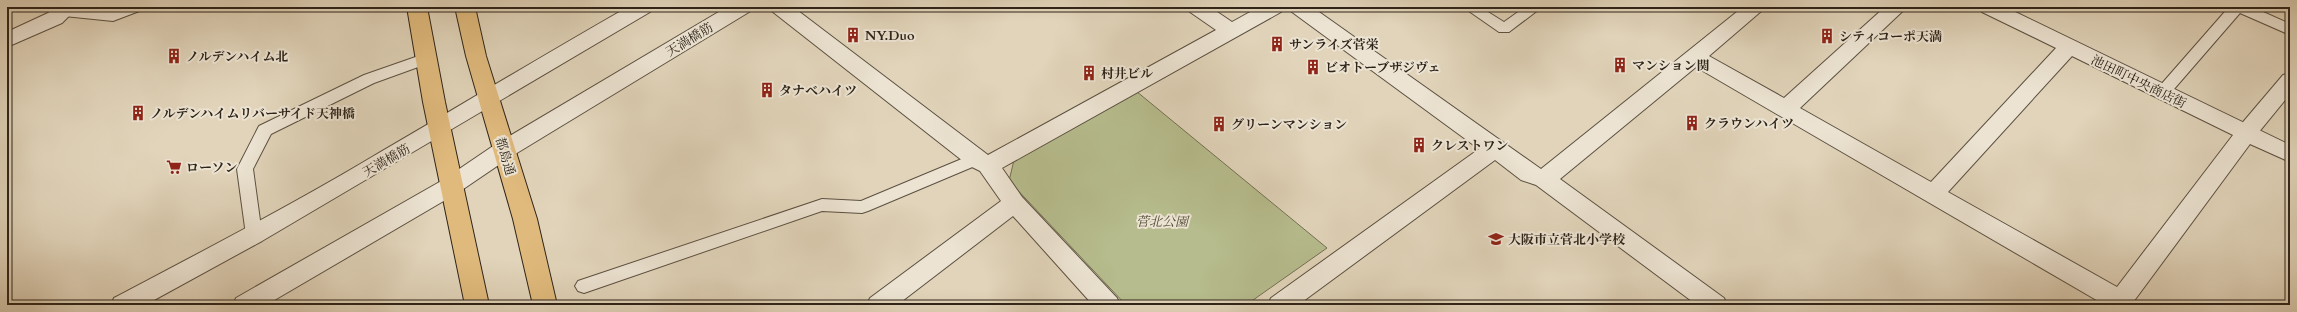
<svg xmlns="http://www.w3.org/2000/svg" width="2297" height="312" viewBox="0 0 2297 312" font-family="Cardo,'Noto Serif JP',serif">
<style>
.green{fill:#b6bc8d;stroke:#727053}
.lines{fill:none;stroke-linecap:round;stroke-linejoin:round}
.service-casing{stroke:#5b5041;stroke-width:2}
.pedestrian-casing{stroke:#5b5041;stroke-width:2}
.minor-casing{stroke:#5b5041;stroke-width:2}
.tertiary-casing{stroke:#5b5041;stroke-width:2}
.primary-casing{stroke:#2e2419;stroke-width:2}
.service{fill:#ece3d2;fill-rule:evenodd}
.pedestrian{fill:#ece3d2;fill-rule:evenodd}
.minor{fill:#ece3d2;fill-rule:evenodd}
.tertiary{fill:#ece3d2;fill-rule:evenodd}
.primary{fill:#e0ba7d;fill-rule:evenodd}
.labels{text-anchor:middle;stroke-width:4;stroke-linejoin:round;paint-order:stroke}
.poi-label{font-size:13px;font-weight:bold;fill:#2e2419;stroke:#ece3d2;text-anchor:start}
.street-label{font-size:13px;fill:#2e2419;stroke:#ece3d2}
.park-label{font-size:13px;font-style:italic;fill:#504a36;stroke:#ece3d2}
</style>
<rect width="100%" height="100%" fill="#e1d4ba"/>
<filter id="stains"><feTurbulence type="fractalNoise" baseFrequency=".005" numOctaves="4"/><feColorMatrix values="0 0 0 0 .2 0 0 0 0 .09 0 0 0 0 .02 0 0 0 .5 -.17"/></filter>
<radialGradient id="worn" r=".72"><stop offset=".6" stop-color="#630" stop-opacity="0"/><stop offset="1" stop-color="#630" stop-opacity=".3"/></radialGradient>
<path class="green" d="M1136 91 1327 248 1246 305H1126L1009 181 1014 160Z"/>
<g class="lines">
<g class="service-casing">
<g id="service">
<path d="M71 7 112 11 123 7H144L142 10 113 21 64 16 59 14 57 11 59 8Z"/>
<path d="M1463 7H1480L1504 22 1525 7H1542L1509 32H1499Z"/>
<path d="M2229 7H2252L2290 24V35L2240 13 2168 96H2158L2155 92 2158 88Z"/>
<path d="M427 53 432 54 434 58 432 62 374 83 271 134 253 169 262 235 260 240 254 242 248 240 246 235 237 169 259 126 364 75Z"/>
<path d="M976 153 982 155 984 159 982 163 868 211 862 213 822 211 584 293 578 291 575 286 578 281 822 199 861 201Z"/>
</g>
</g>
<g class="pedestrian-casing">
<path id="pedestrian" d="M2290 73V94L2254 138 2246 141 2238 138 2235 133 2238 128 2283 75Z"/>
</g>
<g class="minor-casing">
<g id="minor">
<path d="M56 7H78L62 23 7 47V32L48 13Z"/>
<path d="M770 7H793L988 155 1216 30 1190 12 1187 7H1210L1232 22 1259 7H1284L1281 12 1002 168 1022 197 1117 298 1120 305H1093L1013 216 897 305H867L870 298 1001 201 980 171 968 165 773 12Z"/>
<path d="M1289 7H1312L1541 169 1743 7H1766L1709 56 1784 98 1885 7H1907L1800 108 1931 182 2056 48 1982 12 1979 7H2005L2290 145V162L2250 144 2131 305H2105L1696 67 1560 179 1724 298 1727 305H1697L1536 185 1521 180 1495 160 1298 305H1268L1271 298 1479 149 1292 12ZM2072 56 2233 135 2117 287 1948 192Z"/>
</g>
</g>
<g class="tertiary-casing">
<g id="tertiary">
<path d="M628 7H653L650 12 262 241 145 305H111L114 298C201 252 288 207 372 157 458 107 542 56 628 7Z"/>
<path d="M727 7H752L749 12 512 156 459 192 266 305H233L236 298 443 180 496 144Z"/>
</g>
</g>
<g class="primary-casing">
<g id="primary">
<path d="M407 7H427L445 102 489 305H465L423 102Z"/>
<path d="M455 7H475L486 56 537 219 557 305H533L513 219 466 56Z"/>
</g>
</g>
<use href="#service" class="service"/>
<use href="#pedestrian" class="pedestrian"/>
<use href="#minor" class="minor"/>
<use href="#tertiary" class="tertiary"/>
<use href="#primary" class="primary"/>
</g>
<defs>
<g id="building-bare" transform="scale(1.2)"><path d="M-4-6H4V6H1V3H-1V6H-4ZM-2.5-4.3h1.7v1.8h-1.7ZM.8-4.3h1.7v1.8H.8ZM-2.5-1h1.7V.8h-1.7ZM.8-1h1.7V.8H.8Z" fill="#8f2418" stroke="#ece3d2" stroke-width="2.5" paint-order="stroke"/></g>
<g id="supermarket-bare" transform="scale(1.2)"><path d="M-6-5.5h2.5l.6 2H6L4.5 2H-2.5L-4.4-4H-6ZM-1.5 3.2a1.3 1.3 0 1 0 .1 0ZM3 3.2a1.3 1.3 0 1 0 .1 0Z" fill="#8f2418" stroke="#ece3d2" stroke-width="2.5" paint-order="stroke"/></g>
<g id="school-bare" transform="scale(1.2)"><path d="M0-5L7-2L0 1L-7-2ZM-4 1L0 2.5L4 1V4Q0 6-4 4Z" fill="#8f2418" stroke="#ece3d2" stroke-width="2.5" paint-order="stroke"/></g>
</defs>
<g fill-rule="evenodd">
<use href="#building-bare" x="853" y="35"/>
<use href="#building-bare" x="1827" y="36"/>
<use href="#building-bare" x="1277" y="44"/>
<use href="#building-bare" x="174" y="56"/>
<use href="#building-bare" x="1620" y="65"/>
<use href="#building-bare" x="1313" y="67"/>
<use href="#building-bare" x="1089" y="73"/>
<use href="#building-bare" x="767" y="90"/>
<use href="#building-bare" x="138" y="113"/>
<use href="#building-bare" x="1692" y="123"/>
<use href="#building-bare" x="1219" y="124"/>
<use href="#building-bare" x="1419" y="145"/>
<use href="#supermarket-bare" x="174" y="167"/>
<use href="#school-bare" x="1496" y="239"/>
</g>
<g class="labels">
<g class="poi-label">
<text x="865" y="40">NY.Duo</text>
<text x="1839" y="41">シティコーポ天満</text>
<text x="1289" y="49">サンライズ菅栄</text>
<text x="186" y="61">ノルデンハイム北</text>
<text x="1632" y="70">マンション関</text>
<text x="1325" y="72">ビオトーブザジヴェ</text>
<text x="1101" y="78">村井ビル</text>
<text x="779" y="95">タナベハイツ</text>
<text x="150" y="118">ノルデンハイムリバーサイド天神橋</text>
<text x="1704" y="128">クラウンハイツ</text>
<text x="1231" y="129">グリーンマンション</text>
<text x="1431" y="150">クレストワン</text>
<text x="186" y="172">ローソン</text>
<text x="1508" y="244">大阪市立菅北小学校</text>
</g>
<g class="street-label">
<text transform="translate(689 39) rotate(-31)" y="5">天満橋筋</text>
<text transform="translate(2139 81) rotate(26)" y="5">池田町中央商店街</text>
<text transform="translate(506 156) rotate(73)" y="5">都島通</text>
<text transform="translate(386 160) rotate(-30)" y="5">天満橋筋</text>
</g>
<g class="park-label">
<text x="1162" y="226">菅北公園</text>
</g>
</g>
<rect width="2297" height="312" fill="none" stroke="#e1d4ba" stroke-width="24"/>
<rect x="8" y="8" width="2281" height="296" fill="none" stroke="#2e2419" stroke-width="2"/>
<rect x="12" y="12" width="2273" height="288" fill="none" stroke="#2e2419"/>
<rect width="100%" height="100%" filter="url(#stains)"/>
<rect width="100%" height="100%" fill="url(#worn)"/>
</svg>
